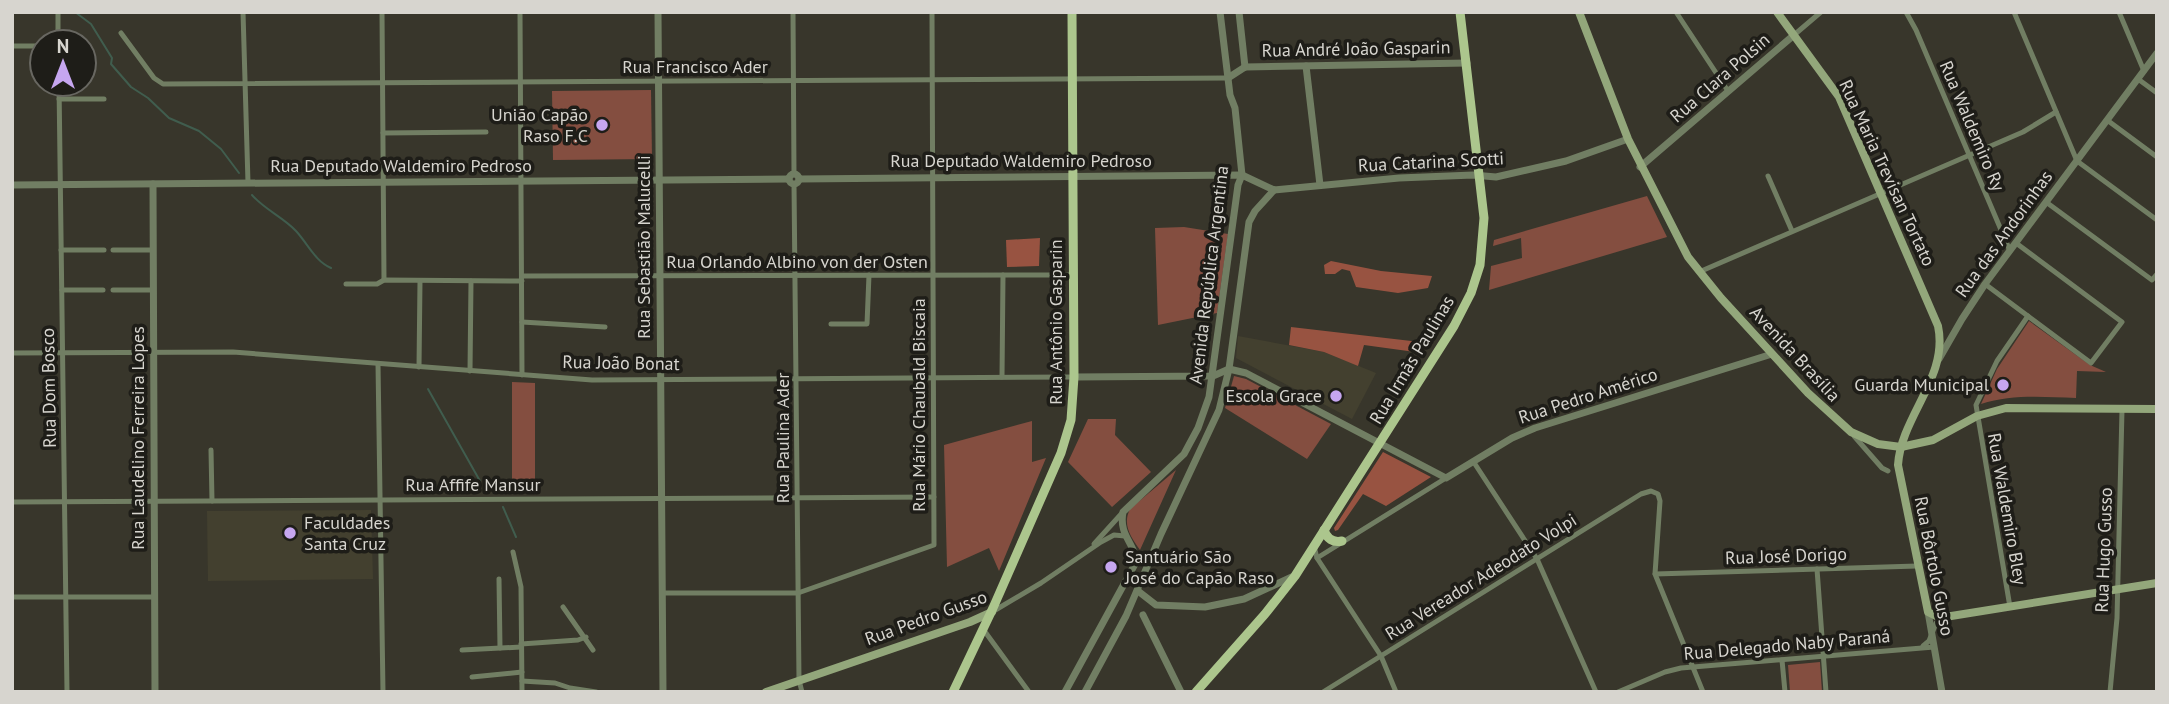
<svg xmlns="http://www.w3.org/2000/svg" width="2169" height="704" viewBox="0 0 2169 704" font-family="'PT Sans',sans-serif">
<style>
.built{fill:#43402f}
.green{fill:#844e40}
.forest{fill:#985341}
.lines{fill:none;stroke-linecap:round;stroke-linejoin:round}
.stream{stroke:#405d4e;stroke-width:2}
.minor{stroke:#717e63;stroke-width:5}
.tertiary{stroke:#717e63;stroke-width:7}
.secondary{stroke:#93a77b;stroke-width:8}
.primary{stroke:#acc68d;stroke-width:9}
.poi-dot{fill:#c6a6f0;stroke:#1e1d18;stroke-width:2.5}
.labels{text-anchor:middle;stroke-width:7;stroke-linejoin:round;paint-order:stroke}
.street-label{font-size:18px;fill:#d7d5cf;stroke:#1e1d18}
.poi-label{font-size:18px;fill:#d7d5cf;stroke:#1e1d18;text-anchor:end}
</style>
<rect width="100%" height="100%" fill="#38362b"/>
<g class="built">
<path d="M1238 336 1324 352 1376 373 1352 419 1236 358Z"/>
<path d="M371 510 373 579 208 581 207 511Z"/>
</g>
<g class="green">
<path d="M651 90 652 159 553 160 552 91Z"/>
<path d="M1647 196 1667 237 1489 290 1491 266 1522 258 1521 238 1493 246 1494 240Z"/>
<path d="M1184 227 1228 234 1217 313 1158 325 1155 228Z"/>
<path d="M2029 321 2090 365 2106 372 2077 371 2076 398C2043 397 2012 394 1981 404L1997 369Z"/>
<path d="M1234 376 1246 379 1331 424 1307 459 1225 408Z"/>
<path d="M512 382 535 383V490H512Z"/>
<path d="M1088 419H1116L1115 435 1151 472 1112 507 1068 462Z"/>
<path d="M1032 421V462L1046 458 999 571 989 548 947 567 944 445Z"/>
<path d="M1176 470 1140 550C1131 537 1122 525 1130 509Z"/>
<path d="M1820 662 1822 692H1790L1788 665Z"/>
</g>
<g class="forest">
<path d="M1040 238 1039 266 1007 267 1006 240Z"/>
<path d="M1331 261 1381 271 1432 276 1428 288 1398 293 1356 287 1350 271 1342 269 1335 274H1325L1324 265Z"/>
<path d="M1291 327 1420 342 1415 352 1364 345 1358 366 1324 352 1289 345Z"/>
<path d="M1383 452 1431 477 1386 506 1363 494 1338 530 1335 531 1334 528Z"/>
</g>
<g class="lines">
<g class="stream">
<path d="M75 12 91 24 112 58 111 64 131 87 148 98 169 118 199 131 221 149 239 173"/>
<path d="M252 195C265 210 283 217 296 231 308 244 315 261 331 268"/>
<path d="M428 389 480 481"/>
<path d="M503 507 516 537"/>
</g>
<g class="minor">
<path d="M58 12V42"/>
<path d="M243 12 248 183"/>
<path d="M382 12 384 280"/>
<path d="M520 12 522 375"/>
<path d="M793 12 794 174"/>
<path d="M1676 12 1728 91"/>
<path d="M1906 12 1916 30 2010 251"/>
<path d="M2014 12 2077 161 2157 220"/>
<path d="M2119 12 2144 71"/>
<path d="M121 33 154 78 163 84 1228 78"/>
<path d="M1794 35 1821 12"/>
<path d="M12 46H42"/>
<path d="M2138 79 2157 93"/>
<path d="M59 84 67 692"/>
<path d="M59 99H104"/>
<path d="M2107 120 2157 157"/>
<path d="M383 133 486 132"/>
<path d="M1768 176 1792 231"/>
<path d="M794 184 799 680 802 692"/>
<path d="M2046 202 2152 280 2157 274"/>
<path d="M61 250H104"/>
<path d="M113 250H153"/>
<path d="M1699 272 2023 132 2056 112"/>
<path d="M522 276 1073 275"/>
<path d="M346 284H377L384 280 522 281"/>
<path d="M1985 284 2091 363 2122 322 2016 243"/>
<path d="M62 290H103"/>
<path d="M113 290H153"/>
<path d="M522 322 605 327"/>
<path d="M831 324H867L869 275"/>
<path d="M12 353 233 352 592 380 1074 377"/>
<path d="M378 364 383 692"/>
<path d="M419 367 420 281"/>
<path d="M470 371 471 281"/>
<path d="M1002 377 1003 275"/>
<path d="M1854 436 1882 468 1888 471"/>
<path d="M211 450 212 501"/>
<path d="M1473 461 1537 559 1596 692"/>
<path d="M12 502 934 497"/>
<path d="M1094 544 1123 512"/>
<path d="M1314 546 1317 558 1381 656 1396 692"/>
<path d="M513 552 521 587 522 692"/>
<path d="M1317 558 1446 478"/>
<path d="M1817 569 1826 692"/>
<path d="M1655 574 1917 566"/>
<path d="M499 579 500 648"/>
<path d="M662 593H798L934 545 932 12"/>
<path d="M12 597H155"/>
<path d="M563 607 593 650"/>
<path d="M2010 607 1976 405 1997 361 2028 316"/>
<path d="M992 612 1041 583 1101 542 1114 535 1125 536"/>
<path d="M983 629 1029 692"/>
<path d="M521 644 578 640 586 637"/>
<path d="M1923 646 1929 641 1936 623 1942 619"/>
<path d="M462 650 521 647"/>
<path d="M1782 660 1785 692"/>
<path d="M472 677 522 672"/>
<path d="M522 681 555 683 570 688 596 692"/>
<path d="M1323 692 1641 494 1651 491 1658 494 1660 501 1655 574 1703 692"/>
<path d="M1618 692 1665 672 1681 668 1934 647"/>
<path d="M2110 692 2117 618 2122 410"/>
</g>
<g class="tertiary">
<path d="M658 12 663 692"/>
<path d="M1239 12 1245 67"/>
<path d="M1306 66 1320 185"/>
<path d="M1245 67 1467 63"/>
<path d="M1228 78 1245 67"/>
<path d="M1640 167 1794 35"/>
<circle cx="794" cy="179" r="5"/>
<path d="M799 179 1242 175 1274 190"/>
<path d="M153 184 155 692"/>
<path d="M12 185 789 179"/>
<path d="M1274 190 1399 178 1473 175 1496 177 1566 161 1628 139"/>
<path d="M1939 359 1962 319 1985 284 2157 53"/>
<path d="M1229 369 1246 373 1446 478 1512 438 1535 428 1772 354"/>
<path d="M1074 377 1213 376 1229 369"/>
<path d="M1138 591 1156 605 1205 607 1244 599 1294 576"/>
<path d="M1928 612 1942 692"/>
<path d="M1143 615 1181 692"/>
<path d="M1065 692 1135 564C1138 545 1118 537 1123 512L1184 454 1198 428 1209 397 1238 185 1242 175 1235 108 1230 95 1220 12"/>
<path d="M1085 692 1126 616 1161 534 1219 410 1229 369 1249 222 1255 211 1274 190"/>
</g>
<g class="secondary">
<path d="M1579 12 1628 139 1688 257 1721 298 1808 393 1851 432 1878 444 1901 447 1933 440 1977 416 2006 408 2157 409"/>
<path d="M1777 12 1839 97 1938 326C1949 377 1901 416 1898 465L1928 612 1938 617H1945L2157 583"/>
<path d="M766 692 970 622 992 612"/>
</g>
<g class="primary">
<path d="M1324 530C1327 539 1333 543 1342 541"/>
<path d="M953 692 993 608 1061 453 1071 420 1074 377 1072 12"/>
<path d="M1196 692 1265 614 1295 576 1454 326 1471 293 1480 265 1484 218 1460 12"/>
</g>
</g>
<g class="poi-dot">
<circle cx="602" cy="125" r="7"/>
<circle cx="2003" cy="385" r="7"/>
<circle cx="1336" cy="396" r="7"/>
<circle cx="290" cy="533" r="7"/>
<circle cx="1111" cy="567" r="7"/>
</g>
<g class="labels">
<g class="street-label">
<text transform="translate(1356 49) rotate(-1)" y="6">Rua André João Gasparin</text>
<text x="695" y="73">Rua Francisco Ader</text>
<text transform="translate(1720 78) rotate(-41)" y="6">Rua Clara Polsin</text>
<text transform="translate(1972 126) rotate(67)" y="6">Rua Waldemiro Ry</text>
<text x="1021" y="167">Rua Deputado Waldemiro Pedroso</text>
<text transform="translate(1431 162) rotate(-3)" y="6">Rua Catarina Scotti</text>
<text x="401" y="172">Rua Deputado Waldemiro Pedroso</text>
<text transform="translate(1887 173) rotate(65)" y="6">Rua Maria Trevisan Tortato</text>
<text transform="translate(2004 234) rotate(-54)" y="6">Rua das Andorinhas</text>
<text transform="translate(644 247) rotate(-90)" y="6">Rua Sebastião Malucelli</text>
<text x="797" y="268">Rua Orlando Albino von der Osten</text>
<text transform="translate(1209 275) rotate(-83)" y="6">Avenida República Argentina</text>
<text transform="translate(1056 322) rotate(-90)" y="6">Rua Antônio Gasparin</text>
<text transform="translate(1795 354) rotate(47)" y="6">Avenida Brasília</text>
<text transform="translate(1412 360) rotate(-59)" y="6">Rua Irmãs Paulinas</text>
<text transform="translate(621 363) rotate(1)" y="6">Rua João Bonat</text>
<text transform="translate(49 388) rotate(-91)" y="6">Rua Dom Bosco</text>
<text transform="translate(1588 396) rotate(-18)" y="6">Rua Pedro Américo</text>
<text transform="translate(919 405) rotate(-90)" y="6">Rua Mário Chaubald Biscaia</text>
<text transform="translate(138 438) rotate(-90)" y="6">Rua Laudelino Ferreira Lopes</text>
<text transform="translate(783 438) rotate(-90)" y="6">Rua Paulina Ader</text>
<text x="473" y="491">Rua Affife Mansur</text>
<text transform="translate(2007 509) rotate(80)" y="6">Rua Waldemiro Bley</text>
<text transform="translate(2104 550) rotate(-88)" y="6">Rua Hugo Gusso</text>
<text transform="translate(1786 556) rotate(-2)" y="6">Rua José Dorigo</text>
<text transform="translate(1934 566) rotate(79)" y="6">Rua Bôrtolo Gusso</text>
<text transform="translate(1481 577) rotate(-32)" y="6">Rua Vereador Adeodato Volpi</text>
<text transform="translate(926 618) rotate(-20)" y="6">Rua Pedro Gusso</text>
<text transform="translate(1787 645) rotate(-5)" y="6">Rua Delegado Naby Paraná</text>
</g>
<g class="poi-label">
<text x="588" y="121">União Capão<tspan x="588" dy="21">Raso F.C</tspan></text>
<text x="1989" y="391">Guarda Municipal</text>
<text x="1322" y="402">Escola Grace</text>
<text x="304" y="529" text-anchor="start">Faculdades<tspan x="304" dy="21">Santa Cruz</tspan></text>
<text x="1125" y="563" text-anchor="start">Santuário São<tspan x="1125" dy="21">José do Capão Raso</tspan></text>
</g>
</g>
<rect width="2169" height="704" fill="none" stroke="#d7d5cf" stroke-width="28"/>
<g transform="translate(63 63)"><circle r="33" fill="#1e1d18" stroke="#686761" stroke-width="2"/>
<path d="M0-5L12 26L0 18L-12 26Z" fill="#c6a6f0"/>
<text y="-10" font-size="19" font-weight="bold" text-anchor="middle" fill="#d7d5cf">N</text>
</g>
</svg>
